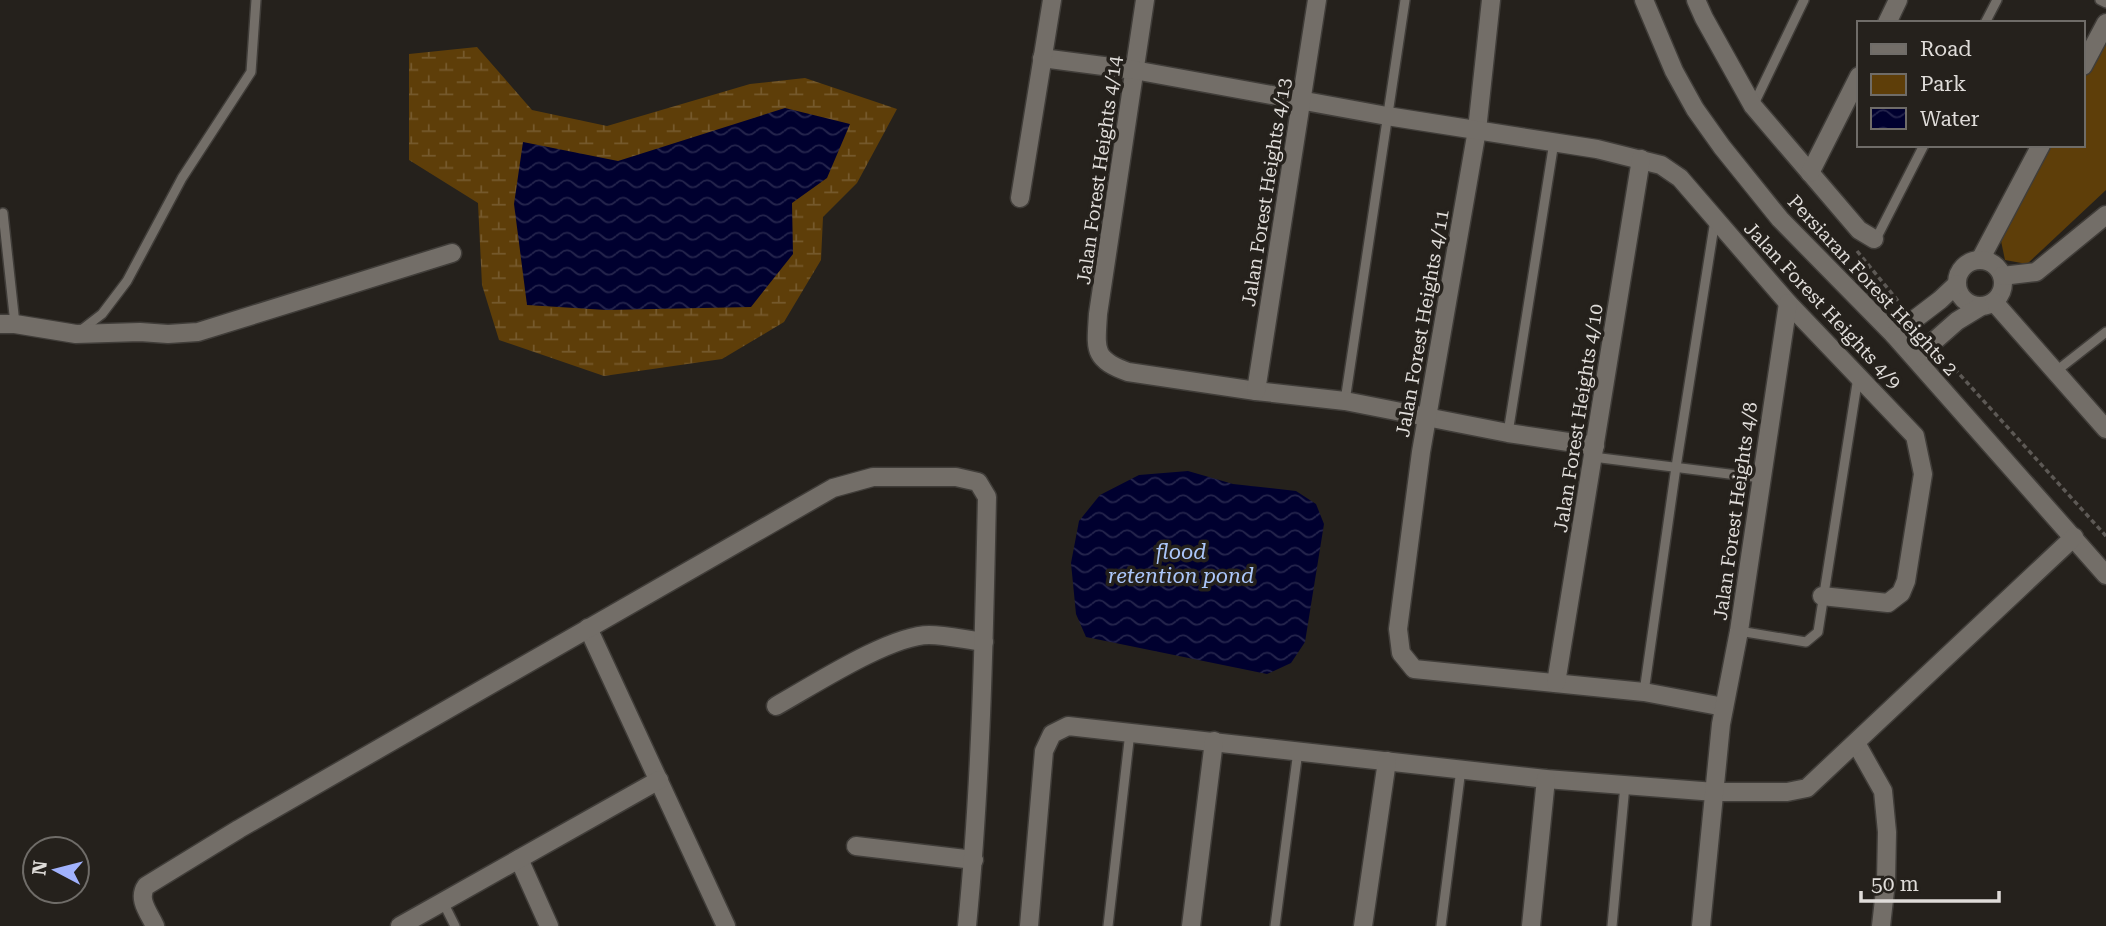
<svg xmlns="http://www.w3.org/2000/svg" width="2106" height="926" viewBox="0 0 2106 926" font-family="'Roboto Serif',serif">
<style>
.green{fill:#5e3e09}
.wetland{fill:url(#wetland-marsh)}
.water{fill:url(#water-waves)}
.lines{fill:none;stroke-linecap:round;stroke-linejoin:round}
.lane-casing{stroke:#403d39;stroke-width:12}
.street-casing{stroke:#403d39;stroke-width:21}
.path{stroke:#5d5955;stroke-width:3.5;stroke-dasharray:5 3.5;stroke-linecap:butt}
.lane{stroke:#736e68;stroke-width:9}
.street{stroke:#736e68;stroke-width:18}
.labels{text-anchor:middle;stroke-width:7;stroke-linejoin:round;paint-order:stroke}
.street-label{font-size:19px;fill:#dfdcd9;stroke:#25211c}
.water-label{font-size:21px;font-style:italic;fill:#acc7fb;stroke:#25211c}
</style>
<defs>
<pattern id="wetland-marsh" width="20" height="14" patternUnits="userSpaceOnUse" patternTransform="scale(1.75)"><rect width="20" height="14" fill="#5e3e09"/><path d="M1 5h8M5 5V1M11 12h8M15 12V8" fill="none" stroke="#75592c"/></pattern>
<pattern id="water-waves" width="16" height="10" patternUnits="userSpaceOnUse" patternTransform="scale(1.75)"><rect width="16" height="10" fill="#00002f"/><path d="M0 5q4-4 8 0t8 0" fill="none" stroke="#25254d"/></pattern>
</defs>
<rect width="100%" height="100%" fill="#25211c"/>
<path class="green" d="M2106 25V190L2027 264 2005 260 2001 241 2048 145H2083V72Z"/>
<path class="wetland" d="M477 47 532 110 607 126 750 84 805 78 897 109 857 183 823 217 821 260 784 322 722 359 604 376 499 340 482 285 478 203 409 160V54Z"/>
<g class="water">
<path d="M785 108 850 124 827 178 792 203 793 254 751 307 606 310 527 305 514 204 523 142 618 161Z"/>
<path d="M1188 471 1233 484 1296 491 1316 504 1324 524 1305 642 1291 663 1267 674 1086 637 1076 614 1071 563 1079 521 1100 495 1139 475Z"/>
</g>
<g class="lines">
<g class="lane-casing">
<g id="lane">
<path d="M2100 0 2106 3"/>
<path d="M1985 23 1997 0"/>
<path d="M1753 106 1804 0"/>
<path d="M3 213 15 324"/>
<path d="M1874 239 1878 235 1924 145"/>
<path d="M80 331 102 314 127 281 182 178 251 72 256 0"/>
<path d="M2055 372 2106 332"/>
<path d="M1345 401 1405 0"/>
<path d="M1508 433 1554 142"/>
<path d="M1593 457 1761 478"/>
<path d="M1739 631 1806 642 1818 632 1858 377"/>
<path d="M1644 692 1676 467 1715 220"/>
<path d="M443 902 455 926"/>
<path d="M1108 926 1130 732"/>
<path d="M1275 926 1298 751"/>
<path d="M1441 926 1461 769"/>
<path d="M1612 926 1625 785"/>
</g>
</g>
<g class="street-casing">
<g id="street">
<path d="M1145 0 1098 314C1096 349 1092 359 1128 372L1256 391 1345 401 1508 433 1595 446"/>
<path d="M1491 0 1477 130 1421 452 1398 629 1401 653 1414 669 1644 692 1724 707"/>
<path d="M1644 0 1674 71 1695 109 1722 147 1780 219 1894 335 2106 575"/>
<path d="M1696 0 1704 18 1753 106 1859 230 1874 239"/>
<path d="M1887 23 1898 0"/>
<path d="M1042 58 1134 70 1387 116 1597 149 1661 165 1680 178 1788 303 1915 436 1923 474 1906 581 1901 593 1888 603 1822 596"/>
<path d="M2083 66 2106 23"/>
<path d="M1810 173 1859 76"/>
<path d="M1020 198 1052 0"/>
<path d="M1980 260 2041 145"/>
<circle cx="1980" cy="283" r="23"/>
<path d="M2002 276 2036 272 2106 215"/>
<path d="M1994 302 2106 429"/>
<path d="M0 324H15L76 334 140 332 168 334 198 332 452 253"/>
<path d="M1894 335 1940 300 1957 284"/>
<path d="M1915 358 1957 321 1980 307"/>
<path d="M1256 391 1317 0"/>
<path d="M588 628 726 926"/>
<path d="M1556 683 1641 159"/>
<path d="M776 706C812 686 890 635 929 635 947 635 966 640 984 642"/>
<path d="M1856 743 1883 791 1887 832 1886 882 1881 926"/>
<path d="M856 846 974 860"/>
<path d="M519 859 549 926"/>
<path d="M155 926C149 913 137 899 146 886L239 829 833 488 873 477H956L978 482 987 497C984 640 981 784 967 926"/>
<path d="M400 926 659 780"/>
<path d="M1029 926 1044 751 1052 734 1068 726 1546 779 1715 792H1787L1807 788 2074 537"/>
<path d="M1191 926 1214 741"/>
<path d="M1363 926 1387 761"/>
<path d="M1531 926 1546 779"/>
<path d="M1701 926 1721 724 1739 631 1788 303"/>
</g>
</g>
<g class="path">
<path d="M1857 251 1903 307"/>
<path d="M1943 356 2106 536"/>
</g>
<use href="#lane" class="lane"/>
<use href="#street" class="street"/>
</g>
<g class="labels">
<g class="street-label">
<text transform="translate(1099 170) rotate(-82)" y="7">Jalan Forest Heights 4/14</text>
<text transform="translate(1266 192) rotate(-81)" y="7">Jalan Forest Heights 4/13</text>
<text transform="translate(1873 285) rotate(47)" y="7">Persiaran Forest Heights 2</text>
<text transform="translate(1823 305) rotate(47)" y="7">Jalan Forest Heights 4/9</text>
<text transform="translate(1422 323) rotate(-80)" y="7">Jalan Forest Heights 4/11</text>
<text transform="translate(1578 418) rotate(-81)" y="7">Jalan Forest Heights 4/10</text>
<text transform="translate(1735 511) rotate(-82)" y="7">Jalan Forest Heights 4/8</text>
</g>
<g class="water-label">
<text x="1181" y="559">flood<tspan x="1181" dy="24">retention pond</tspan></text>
</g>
</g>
<rect x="1857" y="21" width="228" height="126" fill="#25211c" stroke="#6f6c68" stroke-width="2"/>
<rect x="1871" y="44" width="35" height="10" fill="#736e68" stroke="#6f6c68" stroke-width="2"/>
<text x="1920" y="56" font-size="21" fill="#dfdcd9">Road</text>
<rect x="1871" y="74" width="35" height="21" fill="#5e3e09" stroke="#6f6c68" stroke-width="2"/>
<text x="1920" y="91" font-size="21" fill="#dfdcd9">Park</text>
<rect x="1871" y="108" width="35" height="21" fill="url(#water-waves)" stroke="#6f6c68" stroke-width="2"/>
<text x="1920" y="126" font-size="21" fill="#dfdcd9">Water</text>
<g transform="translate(56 870) rotate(277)"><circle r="33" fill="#25211c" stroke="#6f6c68" stroke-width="2"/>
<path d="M0-5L12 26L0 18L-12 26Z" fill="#a1b2fd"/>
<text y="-10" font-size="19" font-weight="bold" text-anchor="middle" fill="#dfdcd9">N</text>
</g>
<path d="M1861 891v10h138v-10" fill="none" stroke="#dfdcd9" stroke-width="3.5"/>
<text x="1871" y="891" font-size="21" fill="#dfdcd9" stroke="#25211c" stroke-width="5" paint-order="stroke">50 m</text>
</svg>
